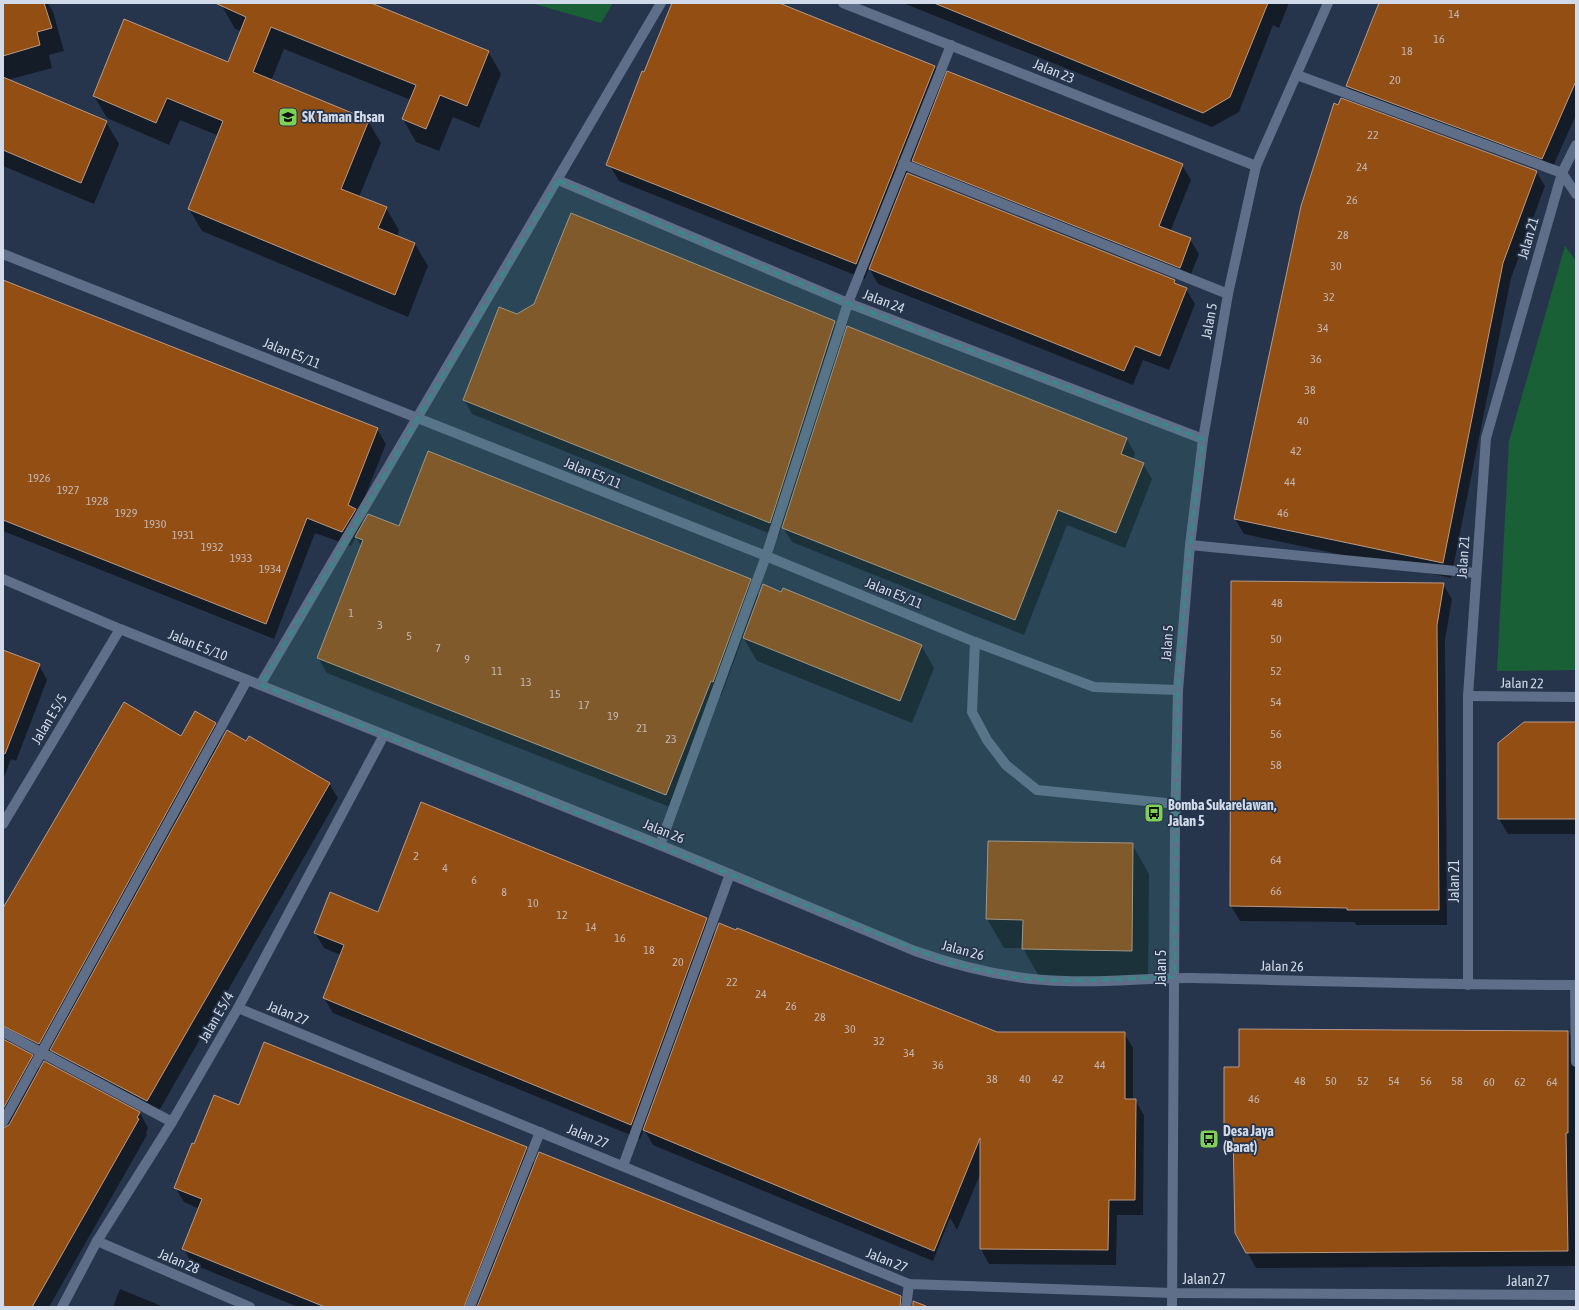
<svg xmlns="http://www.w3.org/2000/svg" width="1579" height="1310" viewBox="0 0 1579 1310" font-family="'Asap Condensed',sans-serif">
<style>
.green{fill:#1a6037}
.shadow{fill:#0007}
.building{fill:#934e13;stroke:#b89a86}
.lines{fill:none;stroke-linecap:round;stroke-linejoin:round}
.lane{stroke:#5f6f89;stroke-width:10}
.street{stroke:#5f6f89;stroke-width:10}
.secondary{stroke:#5f6f89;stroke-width:10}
.marked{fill:#368a87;fill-opacity:0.2;stroke:#368a87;stroke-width:3;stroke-dasharray:8 5;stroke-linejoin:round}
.labels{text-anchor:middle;stroke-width:3.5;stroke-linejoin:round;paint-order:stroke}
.number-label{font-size:12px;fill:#c2b7b4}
.street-label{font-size:14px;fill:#d1dae9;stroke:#27354c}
.poi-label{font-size:14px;font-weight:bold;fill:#d1dae9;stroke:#27354c;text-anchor:start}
</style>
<rect width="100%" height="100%" fill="#27354c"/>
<g class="green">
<path d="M531 3H613L601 23Z"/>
<path d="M1565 246 1576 261V670L1497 671 1509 441Z"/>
</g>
<g class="shadow">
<path d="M3 3H48L53 12 64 51 49 55 52 68 7 80 106 122 119 144 94 204 3 166Z"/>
<path d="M223 3H368L488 51 501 74 479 128 453 117 439 151 416 142 403 119 411 100 284 49 271 81 368 121 381 143 359 197 386 208 399 230 397 237 415 244 428 266 408 317 202 231 189 209 219 136 180 120 169 145 107 118 94 96 228 63 241 31 235 29 222 6Z"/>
<path d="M673 3H775L935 67 944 83 1182 165 1191 180 1170 232 1190 239 1199 254 1188 282 922 175 912 160 907 174 1174 281 1177 285 1186 289 1195 304 1169 370 1143 360 1133 385 878 284 869 268 865 279 619 181 610 166Z"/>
<path d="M903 3H1289L1279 28 1273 25 1239 112 1212 127Z"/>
<path d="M1380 3H1576V115L1550 173 1355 101 1347 86Z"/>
<path d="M1536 171 1545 186 1511 278 1451 578 1244 534 1235 519Z"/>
<path d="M3 281 377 429 386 444 358 514 364 524 399 527 750 580 759 596 921 645 934 668 912 723 757 661 743 637 721 696 719 695 675 809 327 673 318 658 361 546 356 537 351 546 315 533 274 639 3 531Z"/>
<path d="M517 315 834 322 844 339 1126 438 1135 453 1133 460 1143 464 1152 479 1125 548 1067 525 1024 635 792 542 782 526 778 537 472 414 464 400Z"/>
<path d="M1443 584 1452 599 1445 640 1447 925H1356L1355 922 1240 921 1231 906Z"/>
<path d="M3 651 39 665 47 680 16 761 11 759 3 780Z"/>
<path d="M1576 723V834H1508L1499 819Z"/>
<path d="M215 724 223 738 247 742 329 783 338 798 156 1116 60 1065 52 1050 47 1058 15 1041 7 1043 32 1056 40 1070 44 1063 140 1113 148 1128 146 1133 147 1135 49 1307H3V910L181 737Z"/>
<path d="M989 842 1132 844 1149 874 1148 980 1040 978 1023 948H1004L987 919Z"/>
<path d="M378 913 706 918 716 935 996 1033H1124L1133 1048V1100H1135L1144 1115 1143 1215H1117L1116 1265 989 1264 981 1249V1172L957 1230 950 1218 933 1261 653 1145 644 1129 640 1139 333 1013 324 998 341 955 324 948 315 933Z"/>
<path d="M1240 1030 1569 1032 1576 1045V1266L1256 1268 1236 1232 1235 1146 1225 1131 1240 1068Z"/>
<path d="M240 1107 526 1148 535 1164 900 1296 907 1307H298L192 1264 184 1249 199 1209 184 1202 175 1187 195 1145Z"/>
<path d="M120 1289 164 1307H113Z"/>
</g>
<g class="building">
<path d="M3 3H44L52 28 37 32 40 45 3 56Z"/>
<path d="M215 3H371L489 51 467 106 440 95 426 129 402 119 416 85 271 27 253 72 369 120 341 189 387 207 378 228 415 243 395 295 188 209 223 121 167 98 156 123 93 96 124 19 228 62 246 17Z"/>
<path d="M672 3H779L935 66 856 264 606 165 642 71 644 72Z"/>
<path d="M934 3H1268L1230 97 1203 113Z"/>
<path d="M1379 3H1576V81L1542 159 1346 86Z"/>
<path d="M947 71 1183 164 1159 226 1191 238 1180 268 912 161Z"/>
<path d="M3 77 107 121 81 183 3 150Z"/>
<path d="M1341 98 1537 171 1503 263 1443 563 1234 519 1301 206 1334 103 1338 105Z"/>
<path d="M907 173 1175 280 1174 283 1187 288 1160 356 1135 346 1124 371 869 269Z"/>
<path d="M571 213 835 321 770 523 463 400 499 307 517 314 534 304Z"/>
<path d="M3 280 378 428 348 505 356 509 342 532 307 518 266 624 3 520Z"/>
<path d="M847 326 1127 438 1121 454 1144 463 1116 533 1058 510 1015 620 782 528Z"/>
<path d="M428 451 751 579 713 682 711 681 666 795 317 658 363 540 355 537 368 514 399 526Z"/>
<path d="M1231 581 1444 583 1437 625 1439 910H1347V908L1230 906Z"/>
<path d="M763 584 781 592 783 588 922 645 900 701 743 638Z"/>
<path d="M3 650 40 664 5 754 3 753Z"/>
<path d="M124 702 181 736 195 711 216 723 39 1044 3 1026V908Z"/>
<path d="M1524 722H1576V819H1498V743Z"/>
<path d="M227 730 246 741 249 736 330 783 147 1101 50 1050Z"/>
<path d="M421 802 707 918 631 1125 323 998 344 945 314 933 330 892 378 912Z"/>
<path d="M988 841 1133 843 1132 951 1022 949 1023 920 986 919Z"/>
<path d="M719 923 736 930 737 928 997 1032H1125V1099H1136L1135 1200H1109L1108 1250 980 1249V1138L934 1251 643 1130Z"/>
<path d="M1239 1029 1568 1031V1133H1566L1568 1251 1246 1253 1235 1233 1233 1131H1224V1067H1239Z"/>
<path d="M3 1039 33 1055 3 1109Z"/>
<path d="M264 1042 527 1147 464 1307H325L182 1249 202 1199 174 1188 192 1143 194 1144 214 1095 239 1105Z"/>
<path d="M44 1061 140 1112 137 1118 139 1119 32 1307H3V1128L9 1125Z"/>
<path d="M539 1152 901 1296 900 1307H477Z"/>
<path d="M913 1301 926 1306V1307H913Z"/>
</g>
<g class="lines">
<g class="lane">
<path d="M1297 75 1562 173"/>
<path d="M903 164 1228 294"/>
<path d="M1190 545 1476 573"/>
<path d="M975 642 972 712 987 740 1006 765 1037 790 1176 804"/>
<path d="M660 845 766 556 848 303 951 45"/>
<path d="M1575 985 1576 1062"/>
<path d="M3 1122 247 680"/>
<path d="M623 1166 730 874"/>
<path d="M470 1307 540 1132"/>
<path d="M906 1307 909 1284"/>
</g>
<g class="street">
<path d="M843 3 1256 166"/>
<path d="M1562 173 1576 194"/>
<path d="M558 180 848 303 1203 439"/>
<path d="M3 254 766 556 975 642 1094 687 1178 690"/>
<path d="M3 579 120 629 660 845 915 951C963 968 1013 980 1065 981 1108 983 1152 977 1195 978 1322 981 1449 985 1576 985"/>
<path d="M260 685 661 3"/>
<path d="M1468 696 1576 697"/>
<path d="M3 824 120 629"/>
<path d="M1468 985V696L1486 438 1562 173 1576 145"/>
<path d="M238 1008 909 1284 1172 1293 1576 1295"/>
<path d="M3 1032 172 1122"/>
<path d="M97 1241 250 1307"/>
<path d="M62 1307 97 1241 172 1122 238 1008 384 735"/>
</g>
<path class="secondary" d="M1172 1307 1175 831 1178 690 1190 545 1203 439 1228 294 1256 166 1328 3"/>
</g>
<path class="marked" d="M558 180 848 303 1203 439 1186 583 1178 690 1175 977 1065 981 1019 978 949 963 260 685Z"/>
<defs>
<g id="school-square" transform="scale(1)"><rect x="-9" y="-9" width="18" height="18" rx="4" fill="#7dd154" stroke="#27354c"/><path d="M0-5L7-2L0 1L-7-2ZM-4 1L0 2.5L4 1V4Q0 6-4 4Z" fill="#111"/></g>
<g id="bus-square" transform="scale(1)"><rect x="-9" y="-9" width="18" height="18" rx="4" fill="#7dd154" stroke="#27354c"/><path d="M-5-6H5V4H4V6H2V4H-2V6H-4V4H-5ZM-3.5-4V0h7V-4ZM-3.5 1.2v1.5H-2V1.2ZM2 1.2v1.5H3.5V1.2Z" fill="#111"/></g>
</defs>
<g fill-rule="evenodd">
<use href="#school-square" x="288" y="117"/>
<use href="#bus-square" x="1154" y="813"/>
<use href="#bus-square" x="1209" y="1139"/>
</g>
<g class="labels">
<g class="number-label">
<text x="1454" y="18">14</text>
<text x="1439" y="43">16</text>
<text x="1407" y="55">18</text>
<text x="1395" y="84">20</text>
<text x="1373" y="139">22</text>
<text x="1362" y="171">24</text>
<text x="1352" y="204">26</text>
<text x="1343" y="239">28</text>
<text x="1336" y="270">30</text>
<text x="1329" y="301">32</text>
<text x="1323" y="332">34</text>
<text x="1316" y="363">36</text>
<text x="1310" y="394">38</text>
<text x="1303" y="425">40</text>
<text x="1296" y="455">42</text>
<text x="39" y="482">1926</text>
<text x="1290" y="486">44</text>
<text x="68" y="494">1927</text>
<text x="97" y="505">1928</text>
<text x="126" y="517">1929</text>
<text x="1283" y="517">46</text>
<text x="155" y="528">1930</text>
<text x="183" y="539">1931</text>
<text x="212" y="551">1932</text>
<text x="241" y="562">1933</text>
<text x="270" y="573">1934</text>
<text x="1277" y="607">48</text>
<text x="351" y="617">1</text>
<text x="380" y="629">3</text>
<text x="409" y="640">5</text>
<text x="1276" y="643">50</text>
<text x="438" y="652">7</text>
<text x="467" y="663">9</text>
<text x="497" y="675">11</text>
<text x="1276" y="675">52</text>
<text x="526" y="686">13</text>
<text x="555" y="698">15</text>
<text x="1276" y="706">54</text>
<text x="584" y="709">17</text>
<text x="613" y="720">19</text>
<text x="642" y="732">21</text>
<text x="1276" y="738">56</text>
<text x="671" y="743">23</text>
<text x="1276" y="769">58</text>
<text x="416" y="860">2</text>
<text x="1276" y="864">64</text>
<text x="445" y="872">4</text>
<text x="474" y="884">6</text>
<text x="1276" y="895">66</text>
<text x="504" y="896">8</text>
<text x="533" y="907">10</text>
<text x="562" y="919">12</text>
<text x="591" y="931">14</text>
<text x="620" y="942">16</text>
<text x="649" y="954">18</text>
<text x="678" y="966">20</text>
<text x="732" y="986">22</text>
<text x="761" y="998">24</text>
<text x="791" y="1010">26</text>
<text x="820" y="1021">28</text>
<text x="850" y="1033">30</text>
<text x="879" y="1045">32</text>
<text x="909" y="1057">34</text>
<text x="938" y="1069">36</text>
<text x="1100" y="1069">44</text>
<text x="992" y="1083">38</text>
<text x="1025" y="1083">40</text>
<text x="1058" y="1083">42</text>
<text x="1300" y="1085">48</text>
<text x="1331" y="1085">50</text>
<text x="1363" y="1085">52</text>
<text x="1394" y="1085">54</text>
<text x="1426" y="1085">56</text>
<text x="1457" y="1085">58</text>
<text x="1489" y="1086">60</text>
<text x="1520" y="1086">62</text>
<text x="1552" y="1086">64</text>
<text x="1254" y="1103">46</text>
</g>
<g class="street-label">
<text transform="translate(1054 71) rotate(22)" y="5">Jalan 23</text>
<text transform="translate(1528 238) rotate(-74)" y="5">Jalan 21</text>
<text transform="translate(884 301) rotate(21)" y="5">Jalan 24</text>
<text transform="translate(1209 321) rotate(-80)" y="5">Jalan 5</text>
<text transform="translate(292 353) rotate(22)" y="5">Jalan E5/11</text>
<text transform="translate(593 473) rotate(22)" y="5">Jalan E5/11</text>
<text transform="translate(1463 557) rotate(-86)" y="5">Jalan 21</text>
<text transform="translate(894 593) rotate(22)" y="5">Jalan E5/11</text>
<text transform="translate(1167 643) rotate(-86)" y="5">Jalan 5</text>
<text transform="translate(198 645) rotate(22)" y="5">Jalan E 5/10</text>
<text transform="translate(1522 683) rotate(1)" y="5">Jalan 22</text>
<text transform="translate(49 719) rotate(-59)" y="5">Jalan E 5/5</text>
<text transform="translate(664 831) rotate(22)" y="5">Jalan 26</text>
<text transform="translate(1454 881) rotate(-90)" y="5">Jalan 21</text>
<text transform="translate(963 950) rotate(15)" y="5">Jalan 26</text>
<text transform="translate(1282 966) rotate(1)" y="5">Jalan 26</text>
<text transform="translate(1161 968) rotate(-90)" y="5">Jalan 5</text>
<text transform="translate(288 1013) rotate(22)" y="5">Jalan 27</text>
<text transform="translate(216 1017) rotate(-60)" y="5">Jalan E 5/4</text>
<text transform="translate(588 1136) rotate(22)" y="5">Jalan 27</text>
<text transform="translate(887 1260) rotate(22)" y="5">Jalan 27</text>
<text transform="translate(179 1261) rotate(23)" y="5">Jalan 28</text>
<text x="1204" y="1284">Jalan 27</text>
<text x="1528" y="1286">Jalan 27</text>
</g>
<g class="poi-label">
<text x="302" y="122">SK Taman Ehsan</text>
<text x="1168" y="810">Bomba Sukarelawan,<tspan x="1168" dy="16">Jalan 5</tspan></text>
<text x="1223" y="1136">Desa Jaya<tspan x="1223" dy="16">(Barat)</tspan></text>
</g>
</g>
<rect width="1579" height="1310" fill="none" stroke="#d1dae9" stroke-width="8"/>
</svg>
